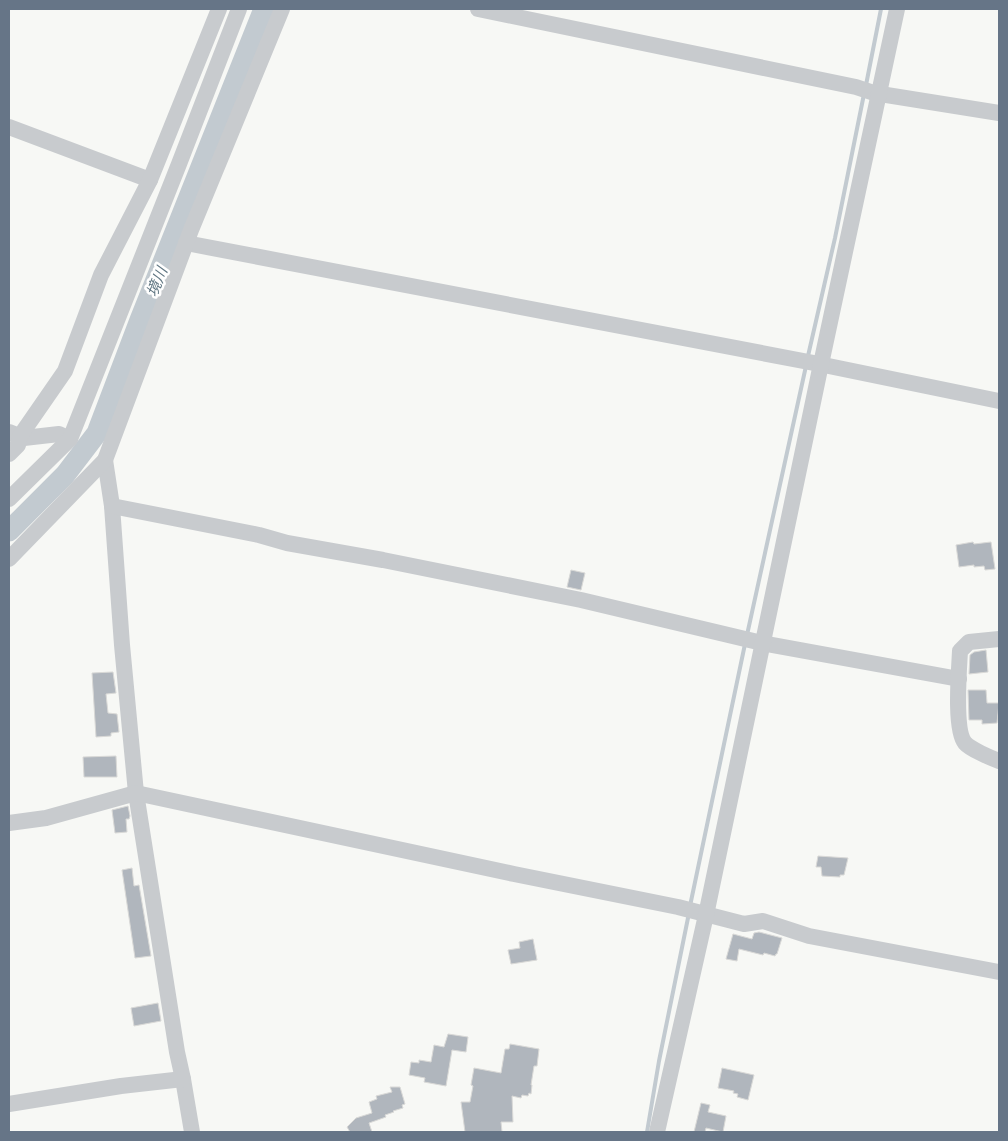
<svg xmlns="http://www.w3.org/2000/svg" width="1008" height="1141" viewBox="0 0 1008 1141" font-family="Barlow,'Noto Sans JP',sans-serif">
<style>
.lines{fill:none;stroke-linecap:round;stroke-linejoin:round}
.stream{stroke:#c2cad0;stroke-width:4}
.river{stroke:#c2cad0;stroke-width:21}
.building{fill:#b0b6bd;stroke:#d9d9d7}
.minor{stroke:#c8cbce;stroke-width:16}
.labels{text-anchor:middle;stroke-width:5;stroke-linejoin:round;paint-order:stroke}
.water-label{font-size:15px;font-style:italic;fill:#617783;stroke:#fff}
</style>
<rect width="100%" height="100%" fill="#f7f8f5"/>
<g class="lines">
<g class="stream">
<path d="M866 85 881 9"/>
<path d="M808 356 835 238 864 94"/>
<path d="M747 635 806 366"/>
<path d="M690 906 745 644"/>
<path d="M647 1132 659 1061 689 913"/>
</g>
<path class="river" d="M9 531 65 475 97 433 140 320 264 9"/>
</g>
<g class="building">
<path d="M973 542 974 544 991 542 995 569 985 570 984 566 974 567V565L959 567 956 545Z"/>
<path d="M571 570 585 573 581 590 567 587Z"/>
<path d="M986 650 988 672 969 674 970 655 974 652Z"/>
<path d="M113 672 116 693 106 694 108 713 117 714 119 732 111 733V736L96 737 92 673Z"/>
<path d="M968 690H986L987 703H999L997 723 982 724V720H969Z"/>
<path d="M116 756 117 777H84L83 757Z"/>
<path d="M128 806 130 816 129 819H126L127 832 115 833 112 810Z"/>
<path d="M818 856 848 858 844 875H840V877L822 876 821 867H816Z"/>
<path d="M132 868 134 886 139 885 151 956 135 958 122 870Z"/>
<path d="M759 932 782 938 777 954H776L775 956 764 953 763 955 739 949 737 961 726 959 733 934 752 939 754 933Z"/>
<path d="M533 939 537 960 511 964 508 950 520 948 519 942Z"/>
<path d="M158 1003 161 1021 134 1026 131 1008Z"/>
<path d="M448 1034 468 1037 466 1052 452 1050 446 1086 424 1082 425 1078 409 1075 411 1062 419 1063V1060L431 1062 434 1045 444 1047Z"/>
<path d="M510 1044 539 1049 537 1066H534L531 1085H532L531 1094 529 1093 528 1096 522 1095 521 1098 512 1096 513 1122H501L502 1132H465L461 1102H470L473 1086 471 1085 474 1068 501 1073 505 1049H509Z"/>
<path d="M722 1068 754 1075 748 1100 737 1097 738 1094 733 1093 734 1091 718 1088Z"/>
<path d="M390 1087H400L405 1104 402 1105 403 1108 393 1111 394 1112 385 1115 386 1117 369 1123 372 1132H350L347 1127 356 1118 372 1113 369 1102 377 1099 376 1096 392 1092Z"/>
<path d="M701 1103 710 1105 708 1112 726 1116 723 1132 706 1128 705 1132H694Z"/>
</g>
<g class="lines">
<g class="minor">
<path d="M478 9 856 87 874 93 999 113"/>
<path d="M9 127 150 180"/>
<path d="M186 243 814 363 999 401"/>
<path d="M9 432 24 438 59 434 70 439"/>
<path d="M9 454 18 445 20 436 65 371 101 275 150 180 219 9"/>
<path d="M105 460 112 506 122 645 136 793 177 1052 183 1079 192 1132"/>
<path d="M9 499 70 439 179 164 239 9"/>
<path d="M112 506 259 535 287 543 383 560 581 600 762 643 959 679"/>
<path d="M9 559 105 460 191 230 282 9"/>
<path d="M999 639 969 642 960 651C959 671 954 730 965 743 970 749 991 758 999 761"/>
<path d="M9 823 46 818 136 793 514 874 678 907 744 924 763 921 809 936 999 972"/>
<path d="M9 1104 121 1086 183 1079"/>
<path d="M657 1132 706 915 821 364 897 9"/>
</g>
</g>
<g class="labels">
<g class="water-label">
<text transform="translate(157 282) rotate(-68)" y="5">境川</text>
</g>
</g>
<rect width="1008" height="1141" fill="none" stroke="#667587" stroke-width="20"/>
</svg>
